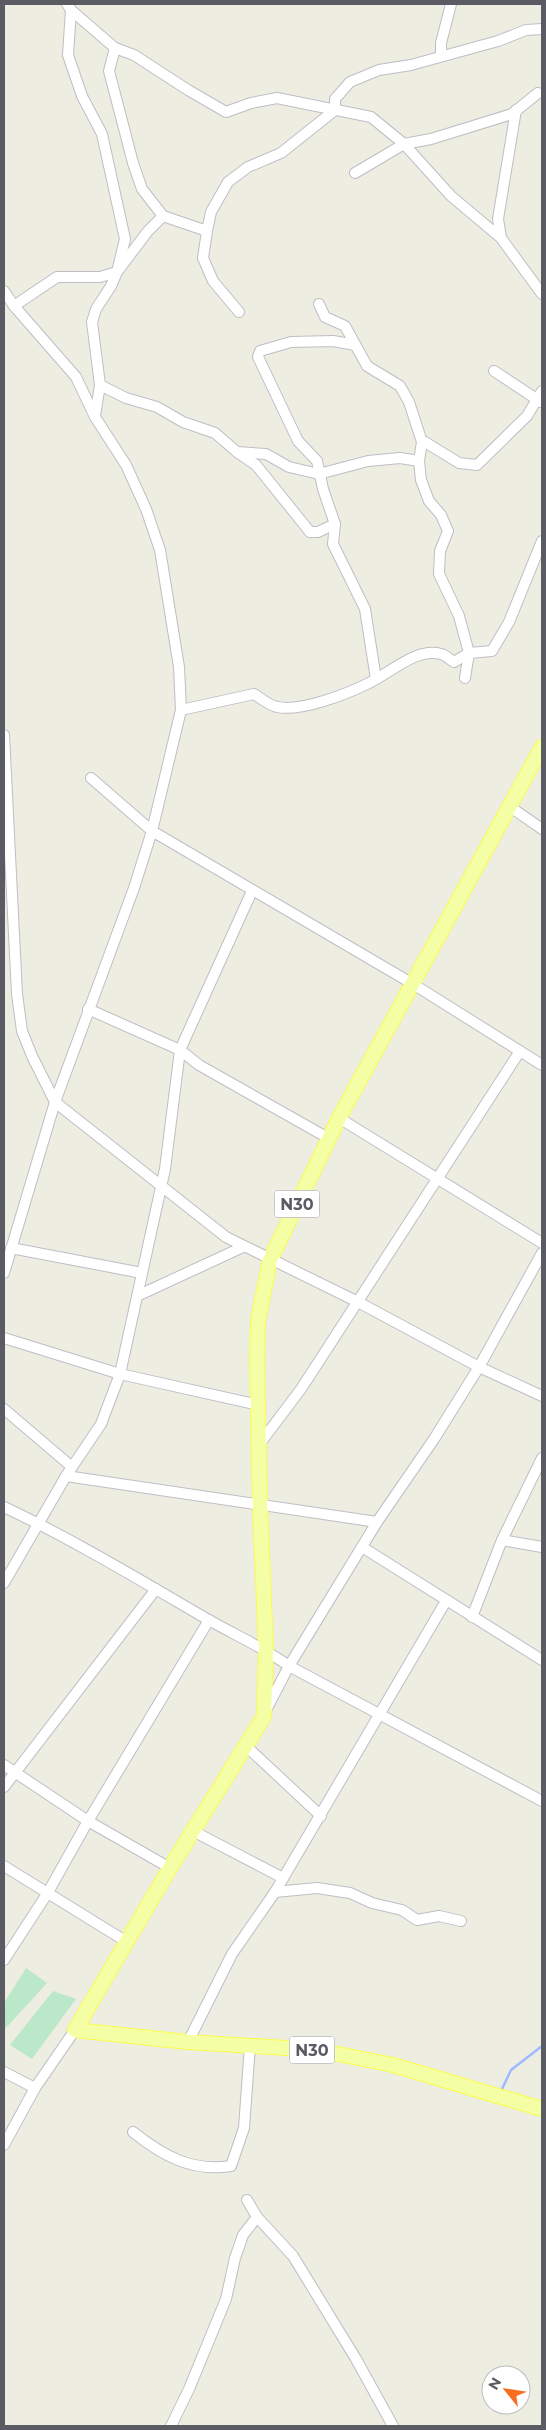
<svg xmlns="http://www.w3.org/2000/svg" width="546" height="2430" viewBox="0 0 546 2430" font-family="Montserrat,sans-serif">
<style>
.green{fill:#bbe8c8}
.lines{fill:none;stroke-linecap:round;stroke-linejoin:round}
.stream{stroke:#a0baff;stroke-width:2.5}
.minor-casing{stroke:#bebec6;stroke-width:12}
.major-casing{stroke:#fbfc4c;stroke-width:16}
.minor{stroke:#fff;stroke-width:10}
.major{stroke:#f4ffa5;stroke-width:14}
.labels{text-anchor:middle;stroke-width:4;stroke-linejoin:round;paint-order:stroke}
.shield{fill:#fff;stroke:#8c8c92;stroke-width:1}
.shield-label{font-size:16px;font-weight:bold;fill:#5a5b63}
</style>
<rect width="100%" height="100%" fill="#edeee1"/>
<g class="green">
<path d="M26 1968 47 1983 4 2030V2003Z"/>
<path d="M53 1991 76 1999 32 2059 10 2045Z"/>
</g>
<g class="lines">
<path class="stream" d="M502 2089 511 2070 542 2046"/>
<g class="minor-casing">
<g id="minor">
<path d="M67 4 71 10 115 48 134 55 188 90 226 112 251 103 277 98 371 117 404 144 451 196 501 238 542 294"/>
<path d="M71 10 68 55 82 96 102 134 125 239 117 272 111 286 96 309 92 322 100 385 95 416"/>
<path d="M115 48 109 71 133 163 142 189 163 216"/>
<path d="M441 55V43L451 4"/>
<path d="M355 173 404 144 431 139 512 114 538 93"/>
<path d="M207 231 211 212 228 182 248 167 281 153 335 110V99L350 82 379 70 411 65 498 41 526 30 542 29"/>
<path d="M501 238 498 219 516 110"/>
<path d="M4 291 14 306 76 377 95 417 126 465 146 509 160 550 179 667 181 710 152 831 134 888 55 1102 4 1273"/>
<path d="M319 304 325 317 345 326 367 366 400 386 409 402 422 442 419 461 421 480 429 501 441 515 448 531 440 551 439 574 459 616 469 653 465 678"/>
<path d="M14 306 57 277H100L117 272 148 231 163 216 207 231 203 258 213 281 239 312"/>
<path d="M355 345 333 341 291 342 260 351 258 357 298 441 317 461 323 489 335 524 333 544 365 609 376 679"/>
<path d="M494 371 541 402"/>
<path d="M100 385 126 398 157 407 183 422 215 433 237 452 266 454 289 467 319 474 368 461 400 458 419 461"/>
<path d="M422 442H425L459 463 477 465 527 416 542 391"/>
<path d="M237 452 256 465 310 532H318L335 524"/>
<path d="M181 710 254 694C260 698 270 706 277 707 301 712 347 694 369 683 389 674 416 647 441 654 446 655 450 660 454 662L469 653 492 651 509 622 542 541"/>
<path d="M4 735 17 994 22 1031 32 1056 55 1102 226 1237 358 1302 479 1367 542 1396"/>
<path d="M91 778 152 831 413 984 542 1065"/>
<path d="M509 806 542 829"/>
<path d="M88 1009 180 1050 199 1065 328 1138"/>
<path d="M339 1118 542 1243"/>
<path d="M11 1248 142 1273"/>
<path d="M137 1296 243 1247"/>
<path d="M4 1338 120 1374 259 1405"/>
<path d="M4 1409 72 1467"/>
<path d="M258 1446 301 1389 520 1051"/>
<path d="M66 1476 377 1522"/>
<path d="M4 1507C74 1540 140 1580 207 1619 235 1635 263 1647 289 1666L542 1801"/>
<path d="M502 1540 542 1547"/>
<path d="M362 1547 542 1660"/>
<path d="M4 1583 66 1476 101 1424 120 1374 165 1169 180 1050 252 891"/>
<path d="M472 1617 502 1540 542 1458"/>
<path d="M265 1712 289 1666 377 1522 434 1439 479 1367 542 1253"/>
<path d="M246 1746 321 1816"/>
<path d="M4 1765 88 1821 170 1868"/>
<path d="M4 1787 156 1589"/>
<path d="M193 1831 283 1878"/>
<path d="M4 1866 127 1942"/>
<path d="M275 1892 317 1888 350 1893 372 1903 402 1910 417 1920 439 1916 461 1921"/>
<path d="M4 1960 47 1894 88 1821 209 1620"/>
<path d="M188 2042 232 1954 275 1892 446 1601"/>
<path d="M4 2072 35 2088"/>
<path d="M133 2132C163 2156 192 2172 231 2166L244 2128 250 2045"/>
<path d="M4 2145 35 2088 75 2030"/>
<path d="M247 2200 257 2217 293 2256 356 2359 393 2426"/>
<path d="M171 2426 189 2389 226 2299 235 2258 243 2235 257 2217"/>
</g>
</g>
<g class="major-casing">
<path id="major" d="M542 747 339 1118 270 1260 258 1321 257 1360 260 1506 266 1650 264 1716 170 1868 75 2030 188 2042 318 2050 393 2065 542 2109"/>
</g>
<use href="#minor" class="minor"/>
<use href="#major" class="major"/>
</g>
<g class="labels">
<g class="shield">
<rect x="274.5" y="1190.5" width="45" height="27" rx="4"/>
<rect x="289.5" y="2036.5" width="45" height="27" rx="4"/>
</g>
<g class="shield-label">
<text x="297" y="1210">N30</text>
<text x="312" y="2056">N30</text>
</g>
</g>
<rect width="546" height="2430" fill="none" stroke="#5a5b63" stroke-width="10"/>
<g transform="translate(506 2390) rotate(300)"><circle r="24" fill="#ffffff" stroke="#bdbdc1"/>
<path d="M0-4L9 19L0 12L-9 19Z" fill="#f66e1f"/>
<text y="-8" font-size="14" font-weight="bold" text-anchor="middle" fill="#5a5b63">N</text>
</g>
</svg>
